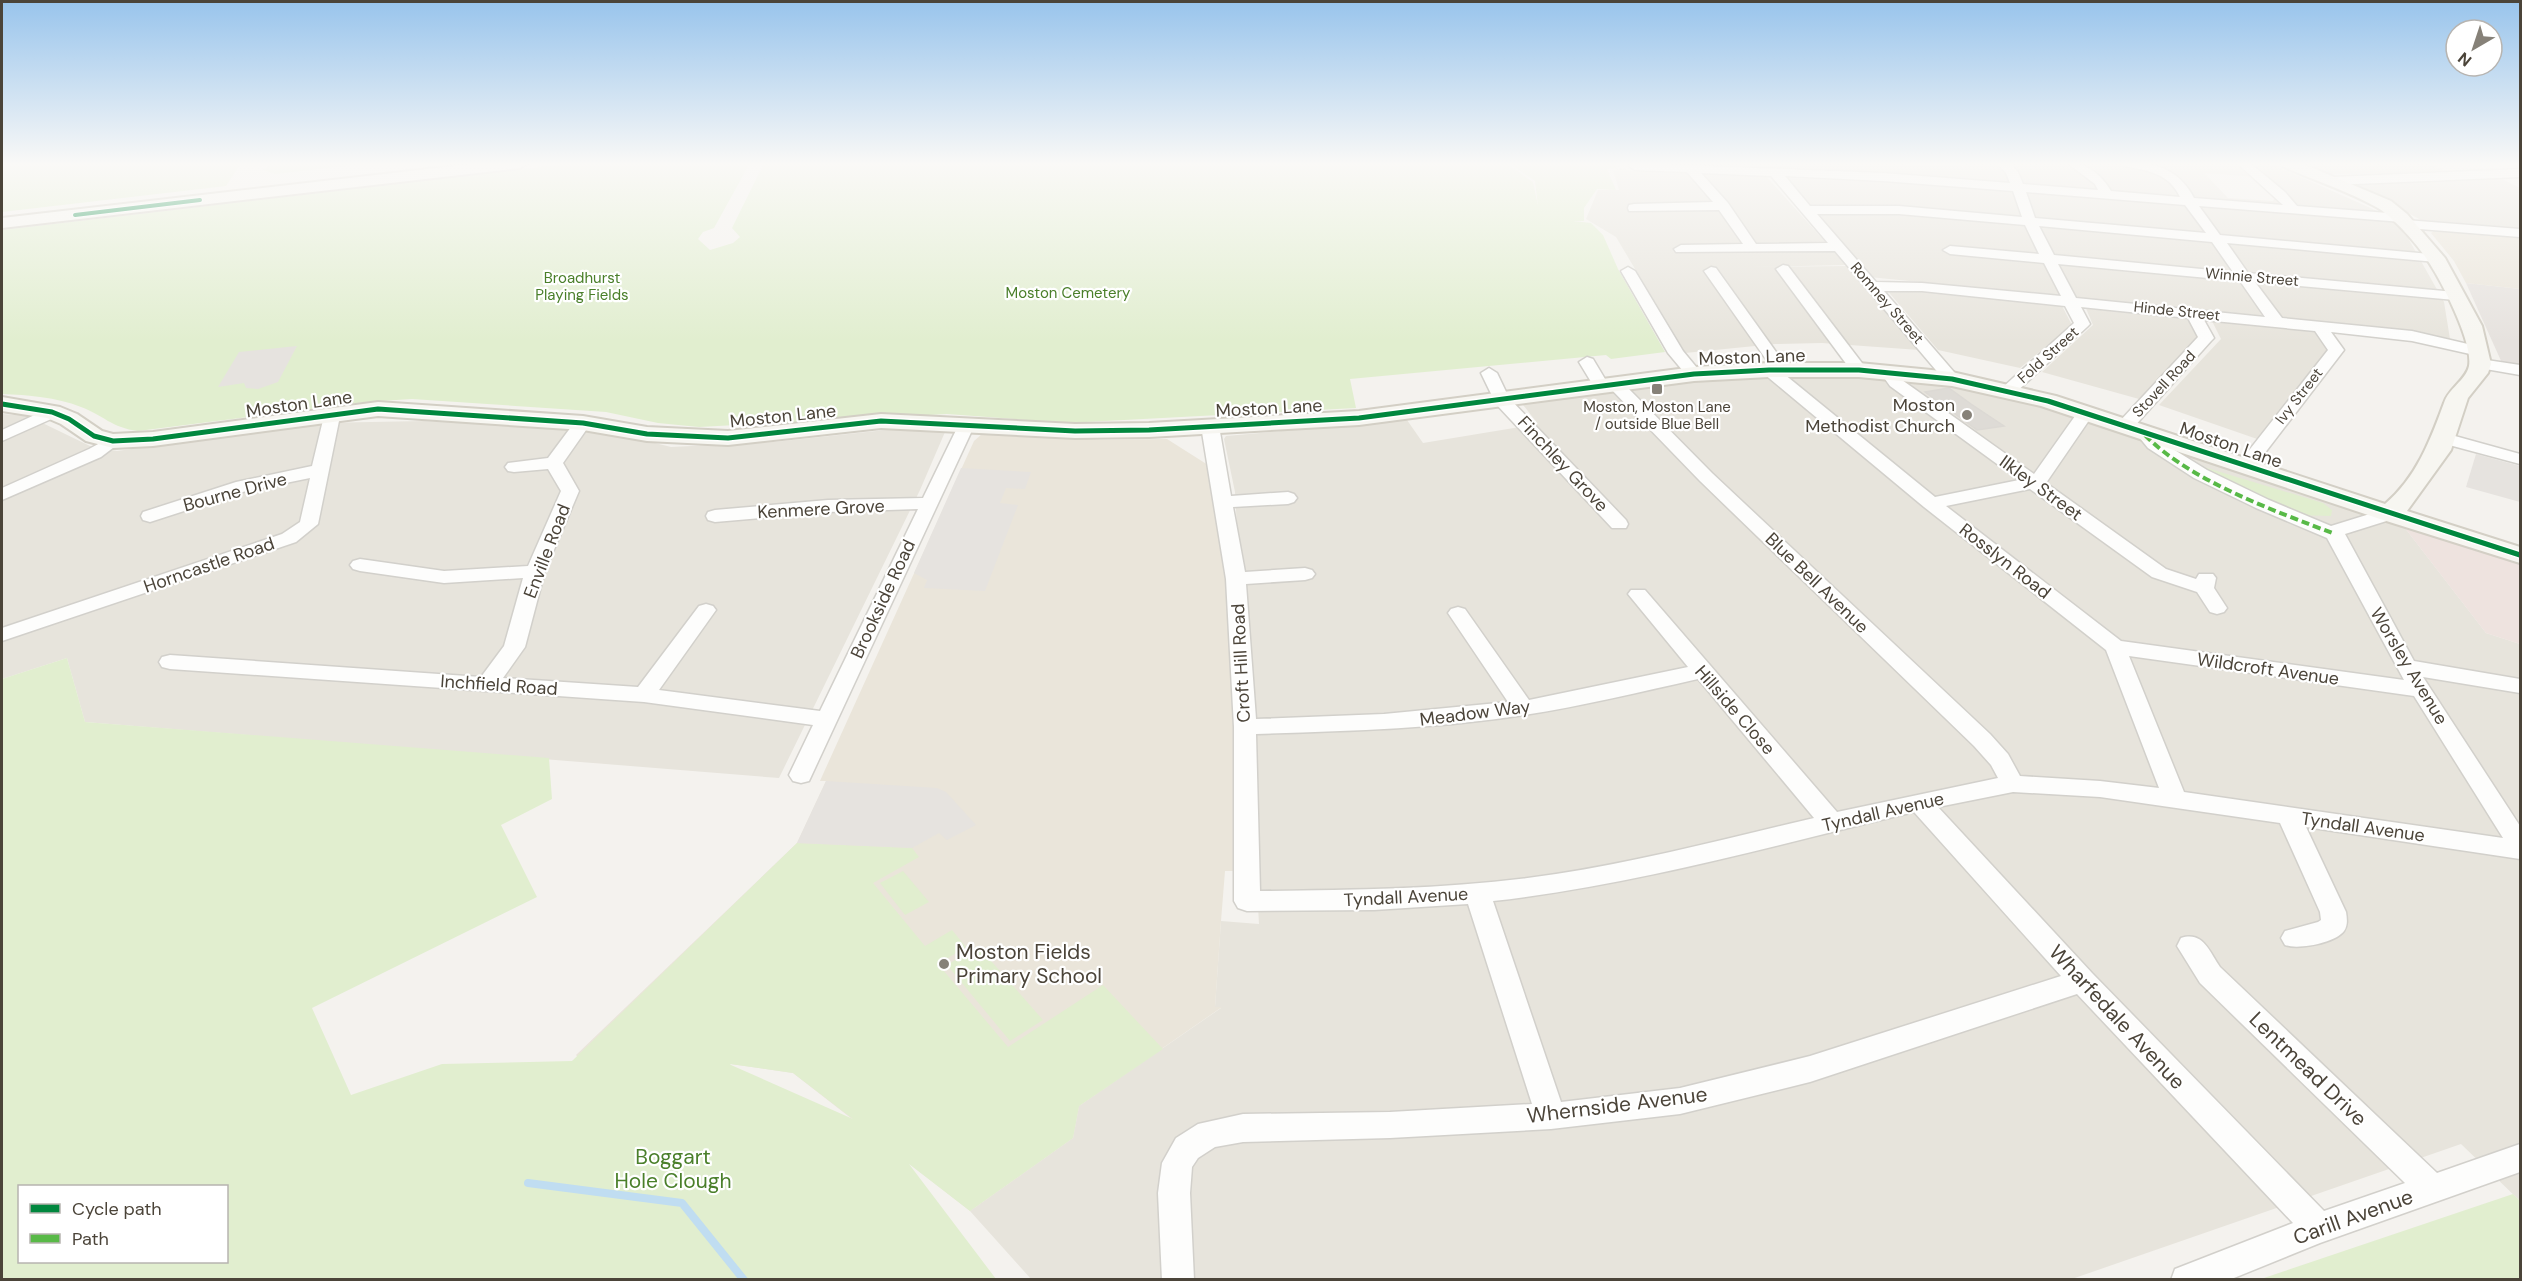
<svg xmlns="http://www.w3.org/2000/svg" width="2522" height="1281" viewBox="0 0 2522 1281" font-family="'DM Sans',sans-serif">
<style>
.residential{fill:#e7e4dc}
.industrial{fill:#e6e2de}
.education{fill:#eae5da}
.medical{fill:#eee3df}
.green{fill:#e1eecf;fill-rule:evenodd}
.parking{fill:#e6e3df}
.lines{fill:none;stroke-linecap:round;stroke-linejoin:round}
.stream{stroke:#c0ddf1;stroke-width:8}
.building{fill:#dedbd6;stroke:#dcd9d4;stroke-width:1.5}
.street-casing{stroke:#d2d0cb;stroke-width:3}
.secondary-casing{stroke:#d3cfc5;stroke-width:4}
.street{fill:#fdfdfc;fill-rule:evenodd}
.secondary{fill:#f7f6f1;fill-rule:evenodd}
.quiet{stroke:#58b947;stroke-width:4;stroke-dasharray:8 4;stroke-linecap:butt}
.cycleway-far1-casing{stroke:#fff;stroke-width:6}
.cycleway-casing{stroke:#fff;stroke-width:8}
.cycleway-far1{stroke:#00873e;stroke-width:4}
.cycleway{stroke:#00873e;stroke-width:5}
.poi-dot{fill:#868178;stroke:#fff;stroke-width:2}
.labels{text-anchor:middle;stroke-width:4.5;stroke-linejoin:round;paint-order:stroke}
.far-street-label{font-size:15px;fill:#4b4439;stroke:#fff}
.far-park-label{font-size:15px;fill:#4a7f2a;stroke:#fff}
.far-poi-label{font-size:15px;fill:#4b4439;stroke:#fff}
.street-label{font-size:18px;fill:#4b4439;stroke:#fff}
.poi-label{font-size:18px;fill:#4b4439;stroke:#fff;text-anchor:end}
.near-poi-label{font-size:21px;fill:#4b4439;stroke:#fff;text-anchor:start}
.near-street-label{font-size:21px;fill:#4b4439;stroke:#fff}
.near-park-label{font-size:21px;fill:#4a7f2a;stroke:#fff}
</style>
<rect width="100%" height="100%" fill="#f4f2ee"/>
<g class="residential">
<path d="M1651 163H1872L1967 167 1964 163H2239L2255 177 2204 173 2228 198 2273 201 2279 188 2255 163H2269L2384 214 1876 173Z"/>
<path d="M2299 163H2425L2452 173 2330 174Z"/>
<path d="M1622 169 1634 171 1649 169 1765 175 1846 265 1751 267 1848 266 1919 350 1822 343 1775 344 1685 353 1616 237 1586 219 1598 190H1619L1613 170Z"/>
<path d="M1783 178 1935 184 2394 222 2408 238 2444 302 2450 339 2397 329 1869 277 1820 215Z"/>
<path d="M2502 179 2520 188V228L2421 220 2358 186 2359 182Z"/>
<path d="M1886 289 1919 290 2061 304 2072 325 2020 368 1938 350Z"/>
<path d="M2085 306 2187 316 2201 338 2139 399 2042 372 2093 325Z"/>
<path d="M2210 317 2317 329 2329 350 2260 440 2159 405 2221 339Z"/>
<path d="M1853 371 2002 393 2129 437 2244 464 2398 519 2486 633 2520 644V1201L2461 1144 2069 1280 1031 1279 970 1211 1073 1138 1079 1106 1221 1008 1215 1007 1221 921 1259 924 1235 492 1224 439 1226 436 1407 420 1423 443 1538 424 1520 401 1690 378Z"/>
<path d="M2 414 28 416 90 446 117 451 319 423 424 421 546 426 561 430 619 434 671 447 774 442 895 429 945 432 920 490 779 778 85 722 67 658 2 679Z"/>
</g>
<path class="industrial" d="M2466 283 2520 289V366L2502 363Z"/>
<g class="education">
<path d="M2434 231 2520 238V289L2466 283 2454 261 2431 233Z"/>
<path d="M991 433 1101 440 1167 439 1208 465 1230 599 1238 803H1233L1234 871H1225L1221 921 1215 1007H1222L1079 1106 1073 1138 970 1211 793 1073 717 1062 685 1053 586 1066 576 1055 797 843 826 781H820L824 772 974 441 982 434Z"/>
</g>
<path class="medical" d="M2398 519 2520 557V644L2486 633Z"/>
<g class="green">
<path d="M2 163H241L226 186 2 212Z"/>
<path d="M272 163H373L275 174 263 170Z"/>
<path d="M575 163H750L714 228 703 232 698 239 710 250 733 243 740 237 732 228 764 163H1506L1533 182 1538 206 1535 181 1509 163H1611L1620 167 1607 169 1616 190 1597 189 1584 208V221H1573L1591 223 1603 235 1618 269 1665 352 1611 359 1606 355 1350 379 1356 408 1067 423 947 414 699 427 658 423 606 412 412 399 365 402 138 431C112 428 103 415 81 407 56 397 28 395 2 394V230Z"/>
<path d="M2194 464 2323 503 2332 510 2331 516 2296 515Z"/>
<path d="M67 658 85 722 549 758 552 799 501 825 537 897 312 1008 351 1095 442 1064 572 1061 797 843 912 848 919 857 873 883 925 946 952 930 966 947 938 964 1008 1047 1103 985 1163 1049 1079 1106 1073 1138 970 1211 909 1164 996 1279H2V679ZM730 1064 793 1073 853 1119 731 1065ZM20 1186H226V1262H20Z"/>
<path d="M903 871 929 902 905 915 880 883Z"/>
<path d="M978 946 1043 1020 1010 1041 947 965Z"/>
<path d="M2513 1194 2520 1201V1279H2261Z"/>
</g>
<g class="parking">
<path d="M297 346 278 382 258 389 246 388 244 383 218 387 239 352Z"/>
<path d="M2476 454 2520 466V502L2466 487Z"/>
<path d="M961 468 1031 472 1025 489 1006 488 1000 503 1018 505 985 591 924 588 927 580 914 573Z"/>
<path d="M826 781 937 788 946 792 976 825 947 840 939 833 912 848 797 843Z"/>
</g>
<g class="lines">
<path class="stream" d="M528 1183 682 1203 744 1280"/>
</g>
<path class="building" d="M1949 388 1971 404 2004 426 1977 430 1925 392Z"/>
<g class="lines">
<g class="street-casing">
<g id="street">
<path d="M1631 163 1883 173 2010 183 2006 173 1997 163H2010L2018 172 2023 184 2098 190 2095 184 2067 163C2086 162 2102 175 2111 191L2180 197C2169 173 2148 171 2125 166L2123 163C2154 161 2179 169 2194 198L2283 205 2237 163H2250L2285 192 2297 206 2401 214 2406 215V220L2520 229V237L2407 228 2402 227V222L2199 206 2220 235 2441 255 2443 258 2441 261 2436 262 2227 243 2248 273 2455 292 2462 296 2455 300 2255 282 2282 318 2412 331 2485 348 2487 351 2479 356 2412 341 2331 332 2344 350 2251 471H2239L2236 467 2328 350 2315 331 2204 320 2214 338 2211 341 2132 429H2120L2118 425 2120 421 2198 337 2188 318 2081 307 2090 324 2087 327 2014 394 2008 396 2000 391 2002 388 2074 323 2065 306 1922 291H1884L1960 379 1958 382H1946L1835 251 1676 252 1674 249 1681 245 1743 244 1719 210 1629 211 1628 208 1629 205 1634 204 1713 202 1687 172 1635 170 1629 166ZM1701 173 1771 176 1828 243 1756 244 1728 203ZM1785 176 1883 181 2013 191 2022 217 1899 206H1810ZM2026 192 2185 205 2206 233 2035 218ZM1817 214H1899L2025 225 2039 254 1950 246 1943 250 1950 254 2044 263 2061 296 1922 283 1876 282ZM2039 226 2212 242 2233 272 2054 255ZM2058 264 2240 281 2265 317 2076 298Z"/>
<path d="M2520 169V177L2332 185 2326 181 2332 177Z"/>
<path d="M1783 265 1788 266 1865 367 1867 370 1865 373H1853L1776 269Z"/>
<path d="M1628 267 1635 271 1683 351 1702 374 1700 377H1688L1668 353 1621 271Z"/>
<path d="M1711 267 1716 268 1789 370 1784 374 1935 497 2019 480 1890 386 1880 372 1882 369H1894L1902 380 2034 474 2080 409H2092L2094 413 2046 483 2166 569 2196 579 2199 574H2213L2216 578 2214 588 2227 608 2224 612 2217 614 2210 612 2197 592 2152 577 2030 489 1946 506 2121 641 2404 680 2327 538 2256 508 2194 478 2148 448 2135 432 2138 428H2150L2160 441 2207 470 2269 500 2331 526 2389 508 2396 510 2398 514 2396 518 2345 534 2414 661 2520 679V693L2423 677 2520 826V859L2306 827 2346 912C2347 919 2348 925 2344 931 2335 943 2298 950 2285 945L2281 938 2285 931 2318 922 2321 920 2320 912 2280 823 2100 797 2013 792 1938 807 2092 973 2324 1211 2405 1183 2200 983 2177 946 2181 938C2203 931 2209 951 2220 967L2437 1173 2520 1144V1172L2320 1243 2229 1280H2171L2175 1269 2293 1223 2077 994 1810 1082 1680 1114 1551 1129 1390 1138 1243 1142 1215 1147 1198 1158 1192 1167 1190 1193 1194 1280H1162L1158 1193 1162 1163 1176 1138 1198 1124 1243 1114 1390 1112 1532 1104 1468 904 1374 910 1247 911 1238 908 1234 901V727L1226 579 1201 426 1204 422H1216L1219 426 1231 496 1288 492 1294 494 1297 498 1294 502 1288 504 1233 507 1245 572 1305 568 1312 570 1315 574 1312 578 1305 580 1246 584 1256 719 1384 714 1508 702 1448 613 1451 609 1458 607 1465 609 1529 700 1688 667 1628 594 1631 590H1645L1837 812 1998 778 1991 765 1974 746 1700 481 1610 388 1602 392 1596 390 1579 362 1587 357 1593 359 1608 384 1616 380 1622 382 1712 473 1990 734 2008 754 2020 776 2100 781 2159 788 2106 650 1924 507 1763 373 1761 370 1763 367 1770 365 1704 271ZM2129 656 2414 696 2503 838 2184 792ZM1698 679 1814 818C1728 838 1642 861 1556 874 1458 889 1358 890 1260 891L1256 734C1346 731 1436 729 1524 715 1583 706 1640 692 1698 679ZM1914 812 2061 976 1810 1056 1680 1088 1561 1102 1493 901C1636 885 1775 845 1914 812Z"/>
<path d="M2480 359 2520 365V375L2474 367 2472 364Z"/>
<path d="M1489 368 1497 373 1509 398 1626 520 1628 524 1626 528H1612L1496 404 1481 373Z"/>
<path d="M52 407 60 412 58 416 2 441V430Z"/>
<path d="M332 411 340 416 318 524 296 542 2 641V628L282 534 300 522 310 478 246 491 150 522 143 520 141 516 143 512 236 482 312 466 324 416Z"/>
<path d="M583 418 589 419 591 423 563 463 579 491 545 571 525 647 503 678 638 687 699 606 706 604 713 606 716 610 659 690 820 711 918 509 828 512 715 522 708 520 706 516 708 512 715 510 828 500 923 498 961 420H973L975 424 809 781 801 783 793 781 789 775 813 725 644 702 170 669 162 667 159 662 162 657 170 655 481 677 504 646 523 578 444 583 360 571 353 569 350 565 353 561 360 559 444 571 528 566 561 491 548 469 514 472 508 471 505 467 508 463 548 458 577 419Z"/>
<path d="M2444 433 2520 454V464L2438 442 2435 438 2438 434Z"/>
<path d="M113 436 119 437 122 441 101 457 2 500V488L89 449Z"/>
</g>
</g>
<g class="secondary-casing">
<g id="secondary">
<path d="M480 163H528L520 168 2 228V218Z"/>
<path d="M2280 163H2301L2391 201 2407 214 2445 258 2482 326 2491 364 2488 373 2468 398 2451 450 2407 511 2520 547V563L2380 519 2041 406 1952 386 1859 377H1769L1694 381 1359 425 1149 437 1075 438 881 428 728 445 647 441 583 430 378 416 153 446 113 448 86 441 61 424 47 418 2 411V397L60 407 77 414 102 431 113 434 153 432 378 402 583 416 647 427 728 431 881 414 1075 424 1149 423 1359 411 1694 367 1769 363H1859L1952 372 2056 396 2385 504C2416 478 2430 441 2444 403 2448 389 2466 380 2469 366 2473 342 2442 282 2428 261 2418 245 2394 218 2378 208 2350 192 2313 180 2282 166Z"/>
</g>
</g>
<use href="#street" class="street"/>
<use href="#secondary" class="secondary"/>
<path class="quiet" d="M2145 435C2188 480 2277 512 2335 534"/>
<g class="cycleway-far1-casing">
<path id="cycleway-far1" d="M75 215 200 200"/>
</g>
<g class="cycleway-casing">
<path id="cycleway" d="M2 404 52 412 69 419 94 436 113 441 153 439 378 409 583 423 647 434 728 438 881 421 1075 431 1149 430 1359 418 1694 374 1769 370H1859L1952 379 2048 401 2520 555"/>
</g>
<use href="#cycleway-far1" class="cycleway-far1"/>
<use href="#cycleway" class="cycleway"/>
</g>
<linearGradient id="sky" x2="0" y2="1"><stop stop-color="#98c4ec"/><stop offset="0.48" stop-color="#faf9f7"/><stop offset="1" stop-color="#faf9f7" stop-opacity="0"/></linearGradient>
<rect width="2522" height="342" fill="url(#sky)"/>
<g class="poi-dot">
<rect x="1651" y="383" width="12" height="12" rx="3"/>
<circle cx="1967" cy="415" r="6"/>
<circle cx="944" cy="964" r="6"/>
</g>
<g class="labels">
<g class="far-street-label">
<text transform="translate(2252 277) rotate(5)" y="5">Winnie Street</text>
<text transform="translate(1887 303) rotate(49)" y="5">Romney Street</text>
<text transform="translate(2177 311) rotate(6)" y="5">Hinde Street</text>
<text transform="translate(2048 355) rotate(-42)" y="5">Fold Street</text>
<text transform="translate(2164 384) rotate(-47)" y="5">Stovell Road</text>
<text transform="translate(2299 396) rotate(-52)" y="5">Ivy Street</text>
</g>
<g class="far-park-label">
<text x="582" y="283">Broadhurst<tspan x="582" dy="17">Playing Fields</tspan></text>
<text x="1068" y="298">Moston Cemetery</text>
</g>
<g class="far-poi-label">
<text x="1657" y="412">Moston, Moston Lane<tspan x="1657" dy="17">/ outside Blue Bell</tspan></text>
</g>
<g class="street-label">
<text transform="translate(1752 357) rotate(-2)" y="6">Moston Lane</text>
<text transform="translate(299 404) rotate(-8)" y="6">Moston Lane</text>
<text transform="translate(1269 408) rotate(-3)" y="6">Moston Lane</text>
<text transform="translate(783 416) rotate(-6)" y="6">Moston Lane</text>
<text transform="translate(2231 445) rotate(19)" y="6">Moston Lane</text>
<text transform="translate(1563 464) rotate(47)" y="6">Finchley Grove</text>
<text transform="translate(2041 488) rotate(36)" y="6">Ilkley Street</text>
<text transform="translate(235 492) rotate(-15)" y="6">Bourne Drive</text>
<text transform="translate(821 509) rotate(-3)" y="6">Kenmere Grove</text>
<text transform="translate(547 551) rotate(-69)" y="6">Enville Road</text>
<text transform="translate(2005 561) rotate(38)" y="6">Rosslyn Road</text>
<text transform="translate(209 565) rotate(-19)" y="6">Horncastle Road</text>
<text transform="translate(1817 583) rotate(44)" y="6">Blue Bell Avenue</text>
<text transform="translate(883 599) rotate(-65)" y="6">Brookside Road</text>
<text transform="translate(1241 663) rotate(-93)" y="6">Croft Hill Road</text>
<text transform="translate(2409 666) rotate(59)" y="6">Worsley Avenue</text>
<text transform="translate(2268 669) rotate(8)" y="6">Wildcroft Avenue</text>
<text transform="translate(499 685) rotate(4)" y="6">Inchfield Road</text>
<text transform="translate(1735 710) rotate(49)" y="6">Hillside Close</text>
<text transform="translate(1475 713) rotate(-7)" y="6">Meadow Way</text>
<text transform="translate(1883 812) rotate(-13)" y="6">Tyndall Avenue</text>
<text transform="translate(2363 827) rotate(8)" y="6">Tyndall Avenue</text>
<text transform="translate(1406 897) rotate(-3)" y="6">Tyndall Avenue</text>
</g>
<g class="poi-label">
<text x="1955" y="411">Moston<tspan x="1955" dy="21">Methodist Church</tspan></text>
</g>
<g class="near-poi-label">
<text x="956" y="959">Moston Fields<tspan x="956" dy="24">Primary School</tspan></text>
</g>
<g class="near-street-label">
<text transform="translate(2117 1017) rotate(47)" y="7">Wharfedale Avenue</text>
<text transform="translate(2308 1069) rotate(44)" y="7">Lentmead Drive</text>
<text transform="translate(1617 1105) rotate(-7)" y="7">Whernside Avenue</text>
<text transform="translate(2353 1217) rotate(-20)" y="7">Carill Avenue</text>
</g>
<g class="near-park-label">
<text x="673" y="1164">Boggart<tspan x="673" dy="24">Hole Clough</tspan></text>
</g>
</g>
<rect width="2522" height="1281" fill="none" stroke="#4b4439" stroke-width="6"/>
<rect x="18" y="1185" width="210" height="78" fill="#ffffff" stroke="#b7b4b0" stroke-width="1.5"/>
<rect x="30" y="1204" width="30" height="9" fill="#00873e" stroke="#b7b4b0" stroke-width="1.5"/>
<text x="72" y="1215" font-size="18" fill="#4b4439">Cycle path</text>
<rect x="30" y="1234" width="30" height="9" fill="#58b947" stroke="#b7b4b0" stroke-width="1.5"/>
<text x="72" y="1245" font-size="18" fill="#4b4439">Path</text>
<g transform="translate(2474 48) rotate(219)"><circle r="28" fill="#ffffff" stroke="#b7b4b0" stroke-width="1.5"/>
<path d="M0-4.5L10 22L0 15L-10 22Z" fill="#868178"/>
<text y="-9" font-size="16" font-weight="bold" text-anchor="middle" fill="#4b4439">N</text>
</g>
</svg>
